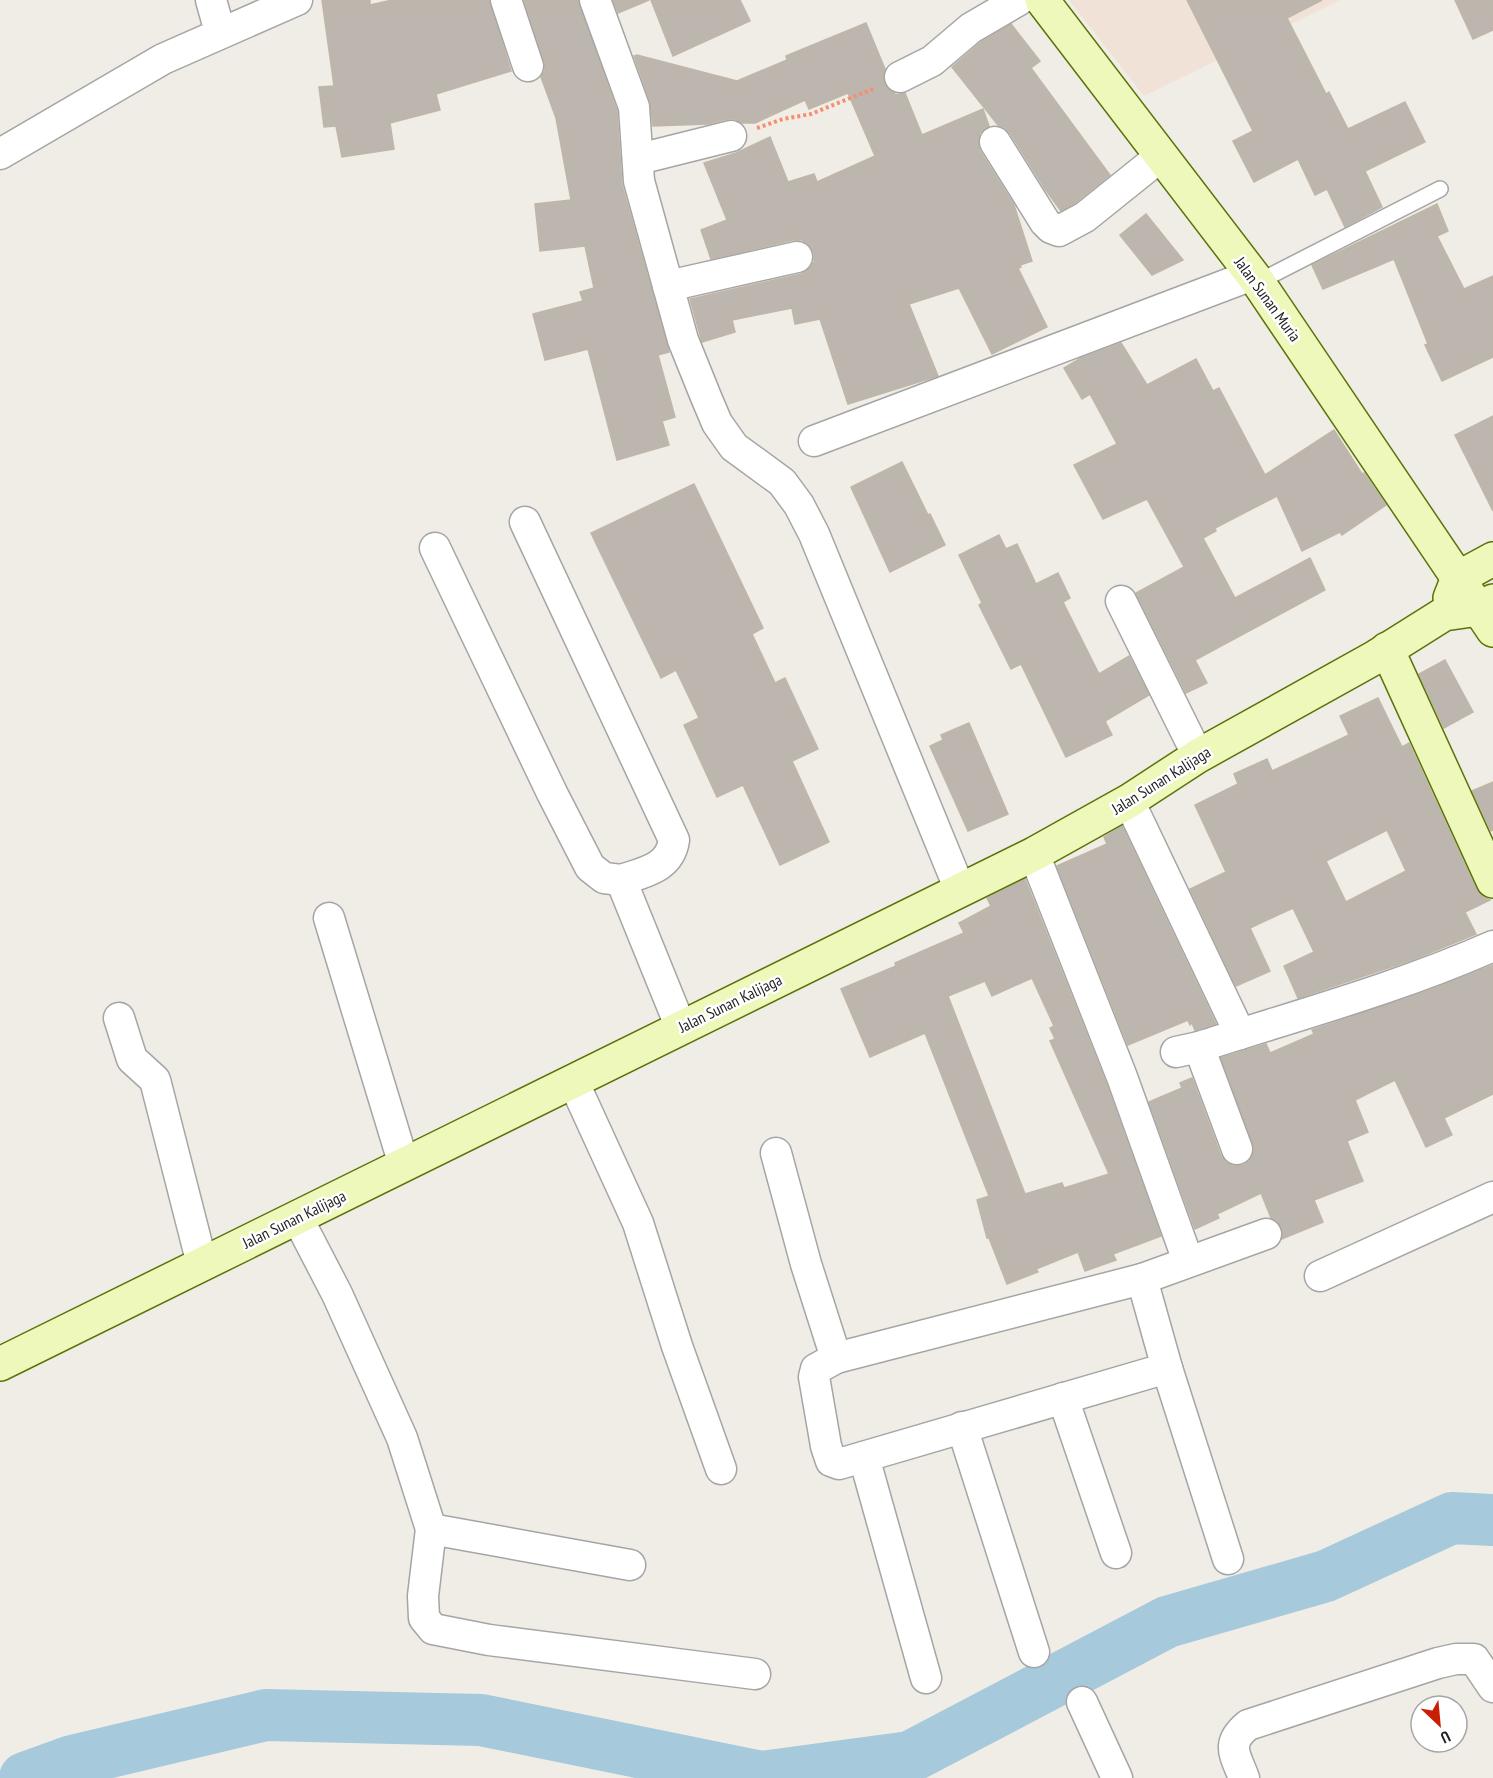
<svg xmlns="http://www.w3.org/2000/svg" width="1493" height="1778" viewBox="0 0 1493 1778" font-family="'PT Sans Narrow',sans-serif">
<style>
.military{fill:#f1e2d8}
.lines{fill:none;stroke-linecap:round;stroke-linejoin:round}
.river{stroke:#a6c9dc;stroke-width:52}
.building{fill:#bcb6ae;stroke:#c0b6a8;stroke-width:1.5;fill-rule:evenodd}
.lane-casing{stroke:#a5a5a5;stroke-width:18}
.street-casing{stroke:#a5a5a5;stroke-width:33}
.secondary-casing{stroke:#5a7308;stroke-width:36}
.path{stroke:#f68e6f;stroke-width:4;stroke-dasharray:3 3;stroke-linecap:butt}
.lane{stroke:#fff;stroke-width:15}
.street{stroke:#fff;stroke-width:30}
.secondary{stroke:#edf8ba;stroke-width:33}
.labels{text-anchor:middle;stroke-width:5;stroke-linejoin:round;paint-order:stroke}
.street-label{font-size:16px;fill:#1e1e1e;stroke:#fff}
</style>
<rect width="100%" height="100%" fill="#efede5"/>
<path class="military" d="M1069 0H1340L1144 96Z"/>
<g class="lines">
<path class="river" d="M25 1778 72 1761 266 1715 481 1720 761 1777 910 1757 1167 1622 1326 1576 1452 1518 1493 1520"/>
</g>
<g class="building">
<path d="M322 0H370V5L392 0H489L511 71 436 94 440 110 390 123 394 149 342 157 336 126 324 127 319 87 334 86Z"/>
<path d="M524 0H578L617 111 622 185 669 352 658 355 675 417 662 421 669 445 617 460 588 349 545 360 533 314 583 301 580 292 594 288 585 246 540 251 535 204 571 200 556 118 541 77 545 70 544 61Z"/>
<path d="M613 0H649L618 13Z"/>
<path d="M651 0H740L750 21 673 56Z"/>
<path d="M1187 0H1322L1287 18 1326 94 1329 92 1348 129 1405 102 1425 142 1365 171 1382 207 1345 227 1327 189 1315 195 1298 159 1254 182 1233 141 1253 131Z"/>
<path d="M1455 0H1493V30L1473 39Z"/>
<path d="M866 23 885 69 883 77 885 85 896 95 905 93 922 135 983 109 989 126 980 133 978 143 980 151 1014 205 1032 261 1020 265 1021 267 1018 268 1047 327 992 354 959 288 909 304 938 376 848 404 820 319 795 324 792 308 732 320 735 332 702 342 690 299 801 274 809 269 814 262V253L809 245 802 240H793L711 259 701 230 727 220 704 163 736 153 770 137 788 182 814 174 817 182 875 156 848 93 809 109 805 100 755 123H742L735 119H727L708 124 653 126 650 101 634 56 637 55 737 81 787 60 786 56Z"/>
<path d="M1011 24 1040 61 1031 68 1110 175 1075 203 1061 211 1045 189 1010 133 1004 127 998 125 952 67 981 42Z"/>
<path d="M1437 204 1448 231 1437 236 1464 289 1493 276V357L1442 381 1425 345 1428 344 1394 259 1323 289 1312 265Z"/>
<path d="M1146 214 1183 260 1152 275 1120 235Z"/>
<path d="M1121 343 1147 385 1196 359 1213 391 1219 388 1265 475 1334 430 1362 474 1364 473 1386 505 1342 535 1340 532 1302 551 1277 496 1215 528 1216 531 1203 538 1235 598 1310 558 1325 590 1195 660 1207 683 1186 693 1136 593 1184 567 1147 499 1103 519 1074 465 1117 444 1090 394 1082 399 1064 368 1081 358Z"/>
<path d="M1493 416V511L1455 435Z"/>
<path d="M902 462 928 515 930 514 945 545 890 572 851 487Z"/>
<path d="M694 484 763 628 752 634 775 683 785 678 818 749 792 761 829 842 780 865 743 785 717 797 684 725 699 718 676 670 661 678 591 533Z"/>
<path d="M999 535 1006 549 1017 544 1036 584 1058 573 1070 598 1063 602 1099 674 1129 656 1149 695 1105 721 1112 735 1066 757 1021 664 1011 669 979 605 982 603 959 555Z"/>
<path d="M1445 660 1473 712 1444 728 1419 674Z"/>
<path d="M1378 698 1402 747 1409 743 1476 889 1482 896 1490 900 1465 912 1476 934 1415 959 1298 998 1284 966 1314 952 1293 908 1250 928 1270 971 1236 986 1190 889 1226 872 1195 805 1238 784 1234 774 1267 759 1272 771 1349 735 1340 716ZM1387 830 1406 871 1346 902 1326 861Z"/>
<path d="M969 723 1008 814 968 831 930 746 943 740 941 735Z"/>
<path d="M1493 782V830L1491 831 1472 791Z"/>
<path d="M1122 826 1216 1024 1195 1030 1192 1023 1190 1025 1188 1020 1128 1045 1057 866 1107 844 1104 837Z"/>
<path d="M1025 879 1106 1083 1161 1236 1113 1254 1116 1260 1085 1271 1078 1252 1036 1269 1038 1272 1007 1284 989 1238H987L977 1200 989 1196 925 1033 870 1057 841 989 896 966 895 963 964 933 959 923 991 906 987 898ZM1032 978 1054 1026 1050 1028 1055 1039 1050 1041 1109 1174 1064 1188 1062 1183 1025 1194 948 996 985 981 992 996Z"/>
<path d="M1493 965V1094L1444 1118 1452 1135 1426 1147 1395 1080 1355 1100 1368 1132 1347 1141 1363 1181 1314 1200 1323 1222 1282 1239V1228L1277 1221 1271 1218 1261 1193 1217 1214 1219 1218 1195 1229 1149 1102 1182 1088 1180 1083 1192 1078 1221 1156 1226 1162 1234 1166 1244 1165 1250 1160 1254 1152 1253 1144 1221 1058 1266 1044 1270 1053 1314 1034 1312 1030 1427 991Z"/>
</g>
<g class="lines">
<g class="lane-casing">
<path id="lane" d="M1258 282 1440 189"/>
</g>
<g class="street-casing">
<g id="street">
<path d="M211 0 220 32"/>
<path d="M506 0 528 66"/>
<path d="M595 0 634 107 639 181 683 340 706 397 717 423 734 447 782 482 799 505 814 534 960 890"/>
<path d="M900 77 932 61 971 28 1019 0"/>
<path d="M995 142 1045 222 1051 228 1059 231 1085 217 1161 156"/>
<path d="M0 154 163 59 297 0"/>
<path d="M639 159 731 136"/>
<path d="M668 286 797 257"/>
<path d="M814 441 1252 275"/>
<path d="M525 522 674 840C670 868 645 872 621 880L681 1028"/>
<path d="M435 548 552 793 590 867 604 878 621 880"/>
<path d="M1121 601 1198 756"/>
<path d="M1129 801 1240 1034"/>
<path d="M1034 854 1122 1077 1188 1261"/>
<path d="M329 918 404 1165"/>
<path d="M119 1018 132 1059 155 1080 202 1264"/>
<path d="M1199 1047 1237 1149"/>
<path d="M1176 1052 1199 1047C1298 1015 1398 988 1493 946"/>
<path d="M573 1081 638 1223 677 1346 721 1469"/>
<path d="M776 1153 806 1264 836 1358"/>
<path d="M297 1217 337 1294 402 1438 431 1529 630 1565"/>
<path d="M1320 1276 1493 1197"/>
<path d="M1142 1279 1167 1368 1228 1559"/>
<path d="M1167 1368 839 1464 831 1461 826 1446 814 1377 816 1369 836 1358 1142 1279 1266 1234"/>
<path d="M1063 1398 1116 1553"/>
<path d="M962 1427 1034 1652"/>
<path d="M864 1457 926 1678"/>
<path d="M431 1529 423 1596 424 1618 433 1629 489 1640 755 1674"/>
<path d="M1082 1702 1117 1778"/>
<path d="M1244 1778C1235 1754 1225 1744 1248 1725L1438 1663 1456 1659H1474L1493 1687"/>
</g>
</g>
<g class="secondary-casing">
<g id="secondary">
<path d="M1042 0 1258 282 1493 630"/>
<path d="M1450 598 1458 578 1493 559"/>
<path d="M1387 649 1493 881"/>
<path d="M0 1364 1034 854 1129 801 1198 756 1374 658 1444 614 1479 609 1493 601"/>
</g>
</g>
<path class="path" d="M757 128 783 119 811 114 875 88"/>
<use href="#lane" class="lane"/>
<use href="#street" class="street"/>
<use href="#secondary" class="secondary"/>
</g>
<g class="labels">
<g class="street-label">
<text transform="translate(1268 299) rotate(54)" y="6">Jalan Sunan Muria</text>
<text transform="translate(1161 780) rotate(-32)" y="6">Jalan Sunan Kalijaga</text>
<text transform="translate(730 1003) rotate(-26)" y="6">Jalan Sunan Kalijaga</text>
<text transform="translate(294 1219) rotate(-26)" y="6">Jalan Sunan Kalijaga</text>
</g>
</g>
<g transform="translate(1439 1724) rotate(154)"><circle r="28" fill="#ffffff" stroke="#a5a5a5" stroke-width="1.5"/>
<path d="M0-4.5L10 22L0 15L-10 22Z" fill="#c81f05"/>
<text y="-9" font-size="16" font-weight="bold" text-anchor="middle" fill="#1e1e1e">U</text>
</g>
</svg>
